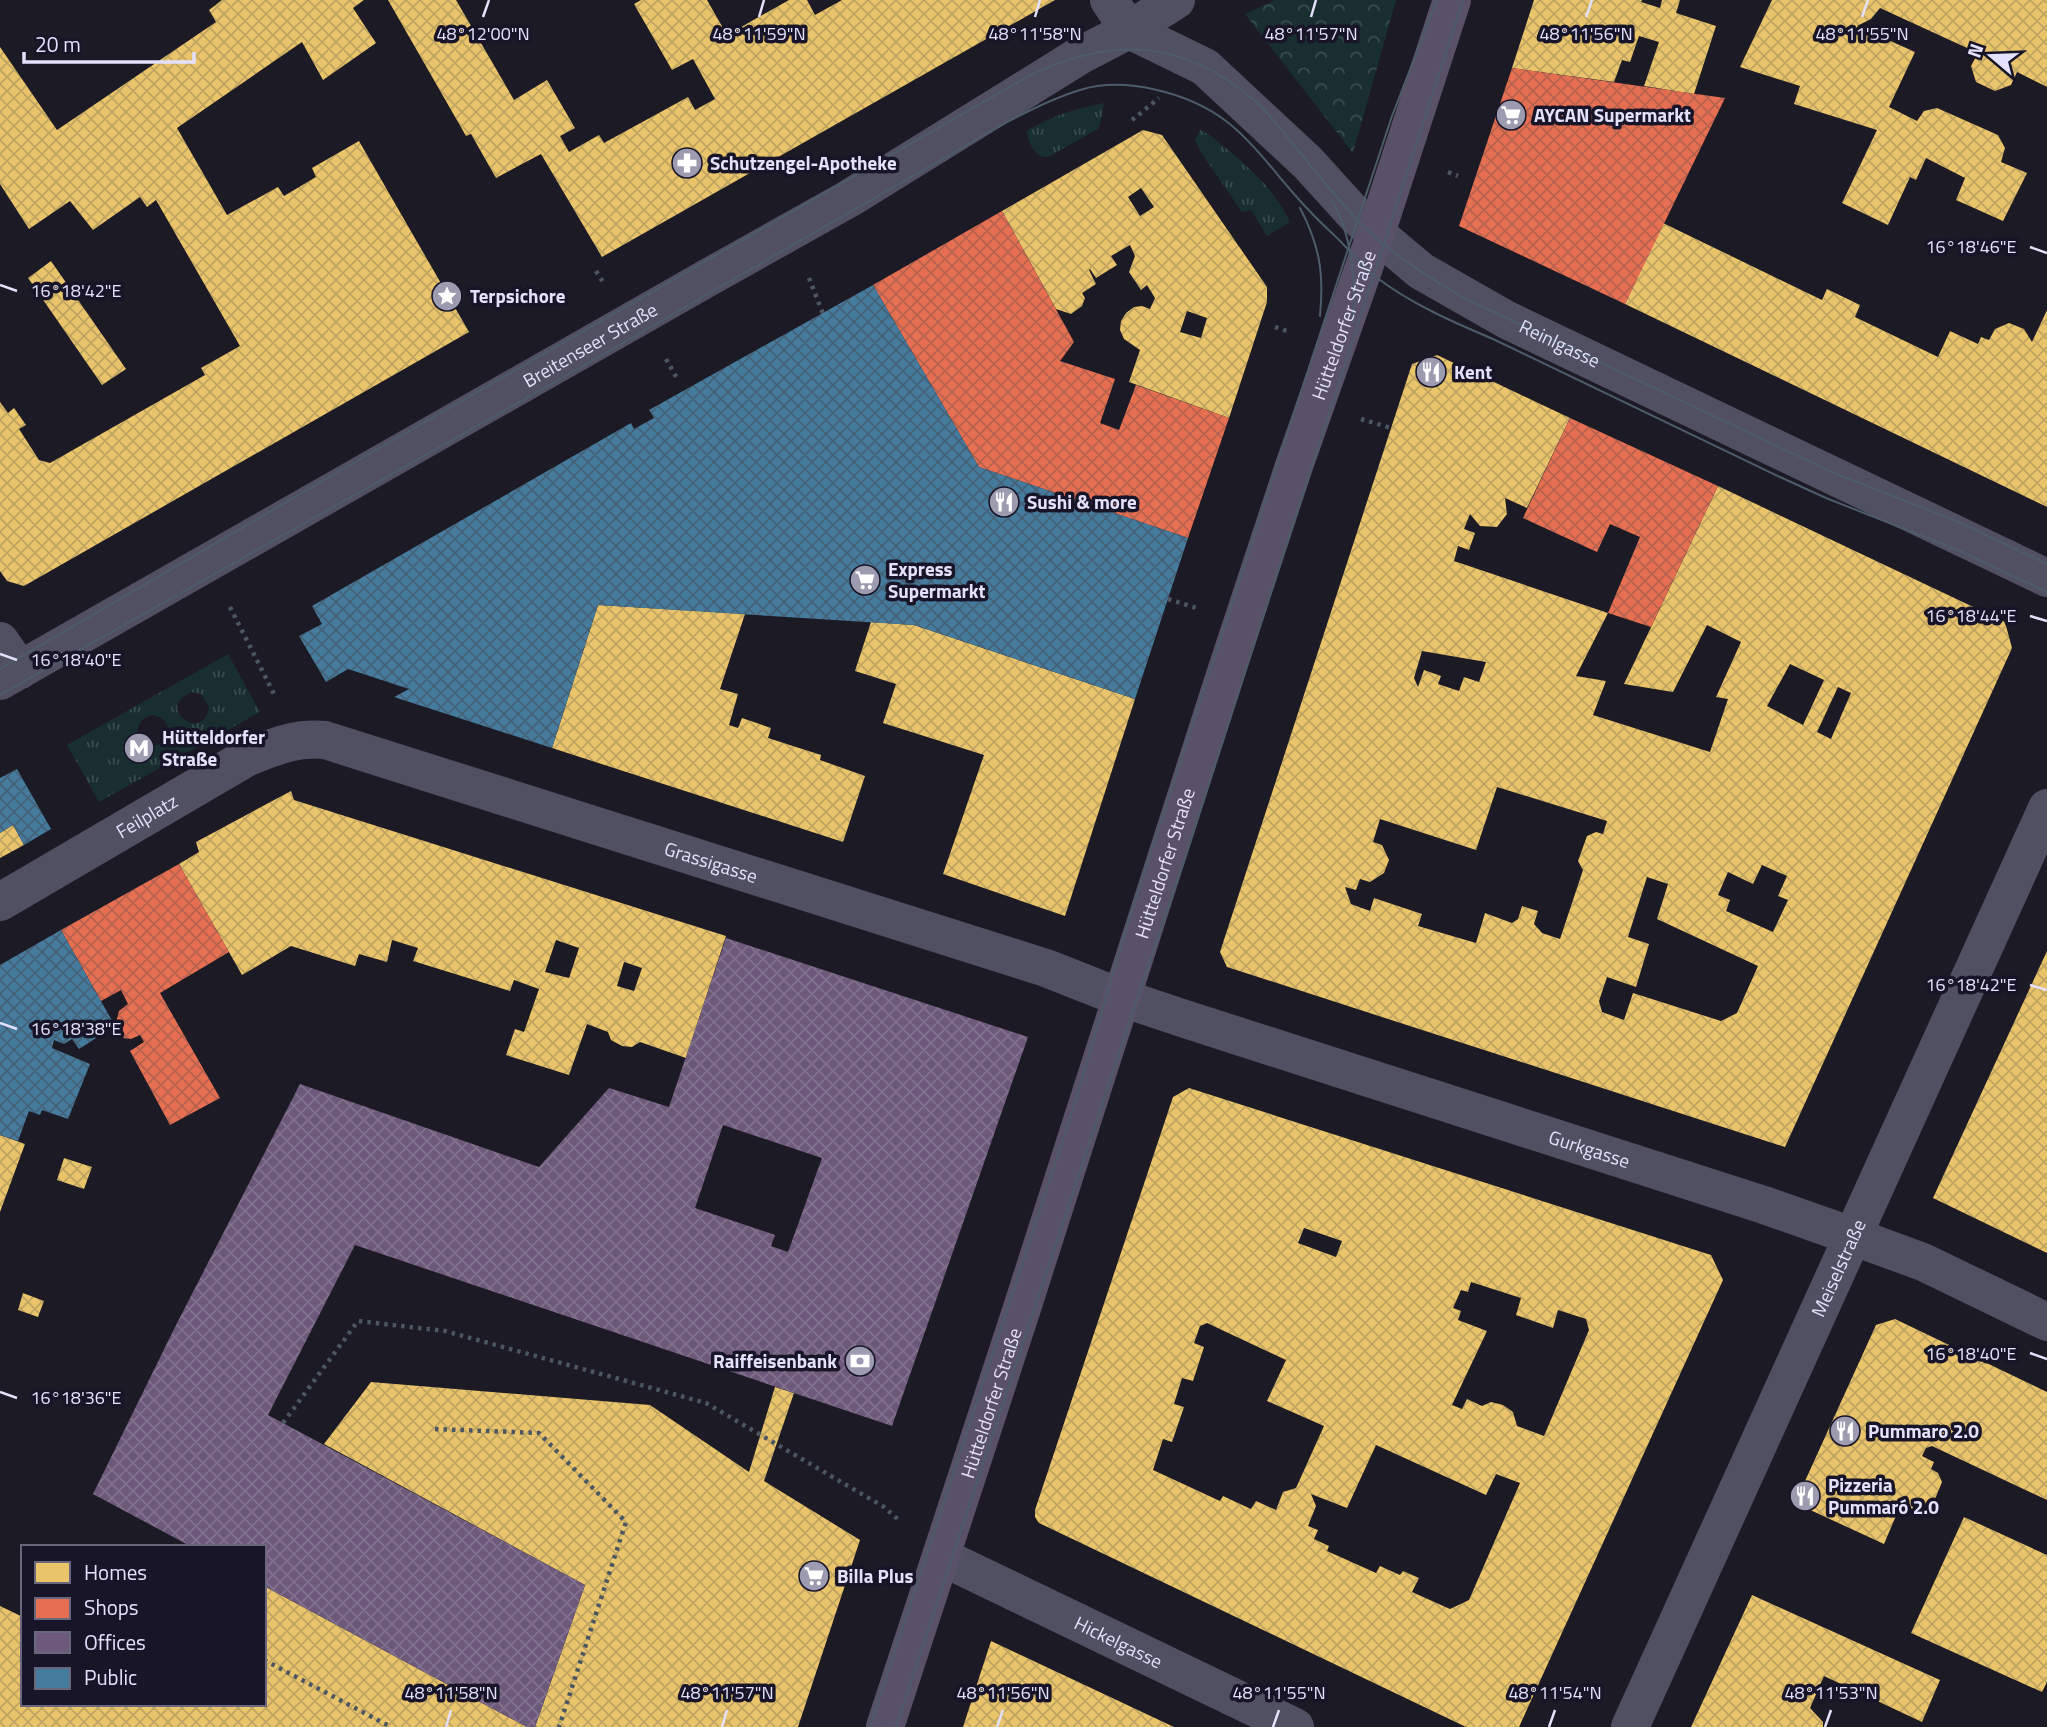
<svg xmlns="http://www.w3.org/2000/svg" width="2047" height="1727" viewBox="0 0 2047 1727" font-family="'Titillium Web',sans-serif">
<style>
.grass{fill:url(#grass-tufts);fill-rule:evenodd}
.park{fill:url(#park-crowns)}
.homes{fill:url(#homes-cross-hatch);fill-rule:evenodd}
.shops{fill:url(#shops-cross-hatch)}
.offices{fill:url(#offices-cross-hatch);fill-rule:evenodd}
.public{fill:url(#public-cross-hatch)}
.lines{fill:none;stroke-linecap:round;stroke-linejoin:round}
.path{stroke:#4b5660;stroke-width:4.5;stroke-dasharray:3.5 5;stroke-linecap:butt}
.minor{stroke:#515063;stroke-width:38}
.major{stroke:#585168;stroke-width:38}
.tram{stroke:#4c5c6a;stroke-width:2}
.ticks{fill:none;stroke:#e3e1fb;stroke-width:2.5}
.labels{text-anchor:middle;stroke-width:7;stroke-linejoin:round;paint-order:stroke}
.poi-label{font-size:19px;font-weight:bold;fill:#e3e1fb;stroke:#181529;text-anchor:start}
.street-label{font-size:19px;fill:#e3e1fb;stroke:#181529}
.ticks-label{font-size:18px;text-anchor:middle;fill:#e3e1fb;stroke:#181529;stroke-width:7;stroke-linejoin:round;paint-order:stroke}
</style>
<defs>
<pattern id="grass-tufts" width="24" height="20" patternUnits="userSpaceOnUse" patternTransform="scale(1.75)"><rect width="24" height="20" fill="#192f2f"/><path d="M3 7l-1-3M5 7V3M7 7l1-3M15 17l-1-3M17 17v-4M19 17l1-3" fill="none" stroke="#3a4d4e"/></pattern>
<pattern id="park-crowns" width="20" height="18" patternUnits="userSpaceOnUse" patternTransform="scale(1.75)"><rect width="20" height="18" fill="#192f2f"/><path d="M2 6a3 3 0 1 1 6 0M12 15a3 3 0 1 1 6 0" fill="none" stroke="#3a4d4e"/></pattern>
<pattern id="homes-cross-hatch" width="8" height="8" patternUnits="userSpaceOnUse" patternTransform="scale(1.75)"><rect width="8" height="8" fill="#e9c46a"/><path d="M0 0l8 8M0 8l8-8" fill="none" stroke="#c0a462"/></pattern>
<pattern id="shops-cross-hatch" width="8" height="8" patternUnits="userSpaceOnUse" patternTransform="scale(1.75)"><rect width="8" height="8" fill="#e76f51"/><path d="M0 0l8 8M0 8l8-8" fill="none" stroke="#b6624f"/></pattern>
<pattern id="offices-cross-hatch" width="8" height="8" patternUnits="userSpaceOnUse" patternTransform="scale(1.75)"><rect width="8" height="8" fill="#6d597a"/><path d="M0 0l8 8M0 8l8-8" fill="none" stroke="#82718e"/></pattern>
<pattern id="public-cross-hatch" width="8" height="8" patternUnits="userSpaceOnUse" patternTransform="scale(1.75)"><rect width="8" height="8" fill="#457b9d"/><path d="M0 0l8 8M0 8l8-8" fill="none" stroke="#456278"/></pattern>
</defs>
<rect width="100%" height="100%" fill="#1c1a24"/>
<g class="grass">
<path d="M1104 103 1100 124 1098 129 1048 157C1035 159 1028 142 1027 131L1030 129C1054 115 1077 108 1104 103Z"/>
<path d="M1200 130 1208 134C1240 159 1272 184 1290 222L1267 236 1251 210 1242 212 1200 151 1195 140Z"/>
<path d="M228 654 260 712 99 802 67 745ZM192 692 201 694 209 707C203 745 153 707 192 692ZM152 715C167 717 171 728 166 741L152 747C133 741 132 721 152 715Z"/>
</g>
<path class="park" d="M1275 0H1396L1353 153 1245 14Z"/>
<g class="homes">
<path d="M222 0H364L353 8 376 43 323 80 302 42 177 128 227 215 278 187 284 196 316 177 312 168 359 141 469 332 24 586 7 581 0 571V402L8 413 14 408 26 425 19 429 39 460 50 463 205 375 201 368 240 346 156 200 147 207 140 197 93 230 70 201 29 229 0 184V47L57 130 216 22 209 10Z"/>
<path d="M388 0H456L514 100 547 80 575 128 560 136 569 152 599 135 604 143 688 97 695 110 715 99 693 59 672 70 634 4 641 0H707L727 35 789 0H807L815 15 842 0H1055L602 257 541 154 496 178 471 134 466 136Z"/>
<path d="M1534 0H1642L1641 2 1660 8 1662 0H1680L1676 13 1716 26 1694 94 1644 86 1659 42 1639 36 1630 62 1622 60 1614 82 1512 68Z"/>
<path d="M1772 0H2047V87L2017 72 2011 85 1995 91 1976 82 1971 66 1978 53 1880 8 1871 19 1857 26 1915 52 1889 107 1917 121 1924 111 1937 108 1998 135 2005 148 2001 162 2027 173 2003 221 1956 200 1965 178 1926 158 1916 180 1910 177 1888 225 1842 203 1877 130 1794 104 1800 86 1740 67Z"/>
<path d="M1143 130 1162 135 1267 287V302L1229 418 1129 382 1140 350 1124 339 1120 330 1121 321 1126 313 1134 307 1142 306 1150 309 1155 298 1147 285 1141 290 1129 272 1135 256 1130 245 1111 256 1117 265 1096 278 1090 269 1089 270 1096 284 1082 293 1085 298 1082 306 1071 314 1056 309 1002 211ZM1141 188 1154 207 1140 216 1128 197ZM1187 311 1207 318 1201 338 1180 332Z"/>
<path d="M1663 223 1822 300 1827 289 1860 305 1855 317 1938 357 1950 331 1978 344 1981 337 1989 340 1995 329 2009 323 2024 329 2032 342 2047 310V507L1625 304Z"/>
<path d="M51 261 126 369 102 385 28 278Z"/>
<path d="M1437 355 1570 418 1527 508 1505 498 1507 514 1497 527 1480 526 1470 514 1464 529 1475 533 1469 550 1458 546 1454 561 1608 613 1576 676 1606 681 1593 715 1710 752 1728 699 1716 697 1741 642 1707 625 1673 692 1624 684 1718 486 2005 622 2012 648 1785 1147 1227 967 1220 952 1412 364ZM1422 651 1486 662 1479 682 1464 677 1459 691 1438 684 1441 676 1424 670 1418 687 1414 678ZM1790 664 1824 680 1803 725 1767 706ZM1838 687 1851 693 1831 739 1817 732ZM1497 787 1607 821 1603 834 1596 832 1587 836 1578 861 1583 870 1560 939 1542 933 1534 924 1538 911 1522 906 1518 919 1512 923 1485 913 1476 943 1418 926 1422 914 1374 898 1370 911 1351 904 1345 887 1356 890 1360 879 1370 882 1384 873 1389 860 1382 845 1373 842 1380 819 1476 850ZM1762 865 1787 876 1778 896 1788 900 1773 932 1726 911 1730 900 1718 895 1728 872 1753 884ZM1647 877 1668 884 1657 919 1758 966 1737 1013 1721 1021 1633 993 1624 1020 1602 1012 1599 1001 1607 977 1636 987 1649 944 1628 937Z"/>
<path d="M598 605 745 614 720 689 738 694 729 725 738 728 742 718 771 728 768 738 821 755 820 760 865 776 843 842 552 748Z"/>
<path d="M871 622 914 625 1135 699 1065 916 943 874 984 755 883 723 896 684 855 671Z"/>
<path d="M291 791 294 800 726 936 686 1058 640 1042 632 1047 622 1046 611 1040 608 1032 587 1024 569 1075 506 1055 515 1029 524 1032 539 989 514 980 510 991 413 961 418 948 392 940 387 962 359 954 355 966 291 946 242 975 179 864 199 852 196 842ZM556 940 579 948 569 978 545 972ZM624 962 642 968 634 991 617 986Z"/>
<path d="M13 825 24 845 0 858V833Z"/>
<path d="M2047 951V1253L1933 1198Z"/>
<path d="M1189 1088 1711 1255 1723 1280 1519 1727H1466L1039 1523 1035 1517V1510L1173 1097ZM1304 1228 1342 1241 1336 1257 1298 1243ZM1471 1282 1521 1298 1516 1315 1553 1328 1558 1310 1586 1319 1589 1330 1544 1436 1517 1426 1513 1412 1503 1405 1491 1402 1482 1406 1467 1399 1462 1409 1452 1405 1487 1331 1458 1320 1461 1311 1453 1308 1461 1290 1468 1292ZM1207 1323 1286 1360 1267 1401 1324 1426 1296 1488 1283 1492 1276 1510 1256 1501 1251 1509 1223 1496 1220 1501 1153 1470 1163 1439 1172 1442 1184 1407 1174 1404 1182 1378 1193 1381 1204 1347 1194 1343 1200 1326ZM1376 1445 1486 1495 1496 1474 1520 1483 1469 1600 1450 1609 1412 1592 1419 1578 1403 1571 1400 1575 1380 1566 1376 1573 1327 1551 1329 1546 1314 1539 1318 1530 1308 1526 1316 1506 1311 1494 1347 1508Z"/>
<path d="M0 1135 25 1144 0 1212Z"/>
<path d="M64 1158 92 1167 84 1189 57 1180Z"/>
<path d="M23 1293 44 1301 38 1317 18 1310Z"/>
<path d="M1895 1319 2047 1392V1500L1932 1446 1926 1448 1922 1456 1934 1462 1931 1469 1938 1473 1942 1482 1935 1499 1924 1504 1916 1501 1913 1509 1901 1504 1884 1544 1795 1503 1876 1325Z"/>
<path d="M371 1382 650 1405 749 1472 775 1387 794 1393 764 1481 860 1540 798 1727H535L585 1585 324 1444Z"/>
<path d="M1964 1517 2047 1555V1682L2042 1692 1911 1633Z"/>
<path d="M264 1586 527 1727H0V1606L23 1617V1704H264Z"/>
<path d="M1752 1595 1940 1680 1922 1722 1824 1676 1810 1708 1823 1722V1727H1691Z"/>
<path d="M991 1641 1174 1727H963Z"/>
</g>
<g class="shops">
<path d="M1512 68 1725 98 1625 304 1459 226Z"/>
<path d="M1002 211 1074 342 1060 361 1115 379 1100 423 1119 430 1136 385 1229 418 1188 538 979 467 873 285Z"/>
<path d="M1570 418 1718 486 1651 627 1608 613 1640 537 1610 524 1597 552 1523 518Z"/>
<path d="M179 864 229 952 160 993 220 1098 170 1125 130 1051 144 1042 140 1035 131 1039 123 1038 117 1031 115 1026 119 1011 128 1004 121 990 101 1001 61 930Z"/>
</g>
<path class="offices" d="M726 938 1028 1037 892 1426 355 1245 268 1415 585 1585 535 1727H527L264 1586V1547H192L93 1494 175 1327 300 1084 539 1167 609 1088 669 1107ZM723 1125 822 1158 788 1252 771 1246 775 1235 695 1208Z"/>
<g class="public">
<path d="M873 285 979 467 1188 538 1135 699 914 625 598 605 552 748 394 697 409 689 348 669 326 682 299 636 322 624 312 606 631 423 634 429 654 418 649 410Z"/>
<path d="M17 769 51 829 24 845 13 825 0 833V778Z"/>
<path d="M61 930 115 1026 79 1049 72 1039 64 1044 54 1040 52 1048 90 1064 68 1119 42 1110 40 1115 29 1111 18 1141 0 1135V965Z"/>
</g>
<g class="lines">
<g class="path">
<path d="M1132 120 1159 98"/>
<path d="M1448 172 1458 176"/>
<path d="M596 271 603 282"/>
<path d="M809 278 823 314"/>
<path d="M1275 327 1290 332"/>
<path d="M666 359 678 380"/>
<path d="M1361 419 1391 428"/>
<path d="M1168 599 1197 608"/>
<path d="M230 607 275 696"/>
<path d="M283 1423 358 1321 445 1331 706 1403 884 1507 901 1522"/>
<path d="M435 1429 539 1433 626 1522 559 1727"/>
<path d="M264 1660 391 1727"/>
</g>
<g class="minor">
<path d="M1109 0 1129 30"/>
<path d="M1129 30 1205 67 1308 163 1358 218 1421 271 1507 320 2047 578"/>
<path d="M0 641 20 670"/>
<path id="s1" d="M0 681 709 277 850 198 1079 56 1129 30 1176 0"/>
<path id="s2" d="M0 902 246 758C273 747 296 737 325 740L1046 968 1122 998 1185 1019 1764 1205 1852 1236 1923 1262 2047 1322"/>
<path id="s3" d="M942 1557 1295 1727"/>
<path id="s4" d="M1630 1727 2047 808"/>
</g>
<path class="major" id="s5" d="M885 1727 1023 1305 1225 675 1294 466 1376 233 1452 0"/>
<g class="tram">
<path d="M1332 200C1352 236 1356 282 1353 322"/>
<path d="M1300 208C1320 246 1324 274 1320 316"/>
<path id="s6" d="M0 669 343 469 1027 77C1110 35 1185 39 1256 102 1274 118 1289 140 1305 159 1322 180 1340 200 1357 220 1388 252 1424 274 1462 297L1834 473 1954 520 2047 564"/>
<path d="M0 695 569 374 989 132C1018 116 1048 100 1080 90 1125 76 1189 93 1226 121 1252 141 1273 170 1294 194 1307 209 1321 223 1335 236 1349 249 1361 266 1376 277 1411 304 1453 322 1493 339L1780 477 1826 498 1960 551 2047 592"/>
<path d="M870 1727 1073 1109 1127 926 1292 419 1392 116 1437 0"/>
<path d="M896 1727 1136 1002 1187 852 1463 0"/>
</g>
</g>
<path class="ticks" d="M483 17 489 0M759 17 764 0M1035 17 1040 0M1311 17 1316 0M1586 17 1592 0M1862 17 1868 0M2030 247 2047 253M0 285 17 291M2030 616 2047 621M0 654 17 660M2030 985 2047 990M0 1023 17 1029M2030 1353 2047 1359M0 1392 17 1398M446 1727 451 1710M722 1727 727 1710M997 1727 1003 1710M1273 1727 1279 1710M1549 1727 1555 1710M1825 1727 1831 1710"/>
<defs>
<g id="supermarket-disc" transform="scale(1.575)"><circle r="9.5" fill="#9d9bb0" stroke="#181529"/><path d="M-6-5.5h2.5l.6 2H6L4.5 2H-2.5L-4.4-4H-6ZM-1.5 3.2a1.3 1.3 0 1 0 .1 0ZM3 3.2a1.3 1.3 0 1 0 .1 0Z" fill="#fff"/></g>
<g id="pharmacy-disc" transform="scale(1.575)"><circle r="9.5" fill="#9d9bb0" stroke="#181529"/><path d="M-2-6h4v4h4v4h-4v4h-4v-4h-4v-4h4Z" fill="#fff"/></g>
<g id="sight-disc" transform="scale(1.575)"><circle r="9.5" fill="#9d9bb0" stroke="#181529"/><path d="M0-6L1.8-2.2L6-1.7L2.9 1.2L3.7 5.4L0 3.3L-3.7 5.4L-2.9 1.2L-6-1.7L-1.8-2.2Z" fill="#fff"/></g>
<g id="restaurant-disc" transform="scale(1.575)"><circle r="9.5" fill="#9d9bb0" stroke="#181529"/><path d="M-5-6h1v4h1v-4h1v4h1v-4h1v5L-1.5 .5V6h-2V.5L-5-1ZM5-6V6H3V1.5H1.5Q1.5-4 5-6Z" fill="#fff"/></g>
<g id="metro-disc" transform="scale(1.575)"><circle r="9.5" fill="#9d9bb0" stroke="#181529"/><path d="M-5.5 5V-5H-3L0 0L3-5H5.5V5H3V-.5L0 4L-3-.5V5Z" fill="#fff"/></g>
<g id="bank-disc" transform="scale(1.575)"><circle r="9.5" fill="#9d9bb0" stroke="#181529"/><path d="M-6-4H6V4H-6ZM0-2.3a2.3 2.3 0 1 0 0 4.6a2.3 2.3 0 1 0 0-4.6Z" fill="#fff"/></g>
</defs>
<g fill-rule="evenodd">
<use href="#supermarket-disc" x="1511" y="115"/>
<use href="#pharmacy-disc" x="687" y="163"/>
<use href="#sight-disc" x="447" y="296"/>
<use href="#restaurant-disc" x="1431" y="372"/>
<use href="#restaurant-disc" x="1004" y="502"/>
<use href="#supermarket-disc" x="865" y="580"/>
<use href="#metro-disc" x="139" y="748"/>
<use href="#bank-disc" x="860" y="1361"/>
<use href="#restaurant-disc" x="1845" y="1431"/>
<use href="#restaurant-disc" x="1805" y="1496"/>
<use href="#supermarket-disc" x="814" y="1576"/>
</g>
<g class="labels">
<g class="poi-label">
<text x="1534" y="122">AYCAN Supermarkt</text>
<text x="710" y="170">Schutzengel-Apotheke</text>
<text x="470" y="303">Terpsichore</text>
<text x="1454" y="379">Kent</text>
<text x="1027" y="509">Sushi &amp; more</text>
<text x="888" y="576">Express<tspan x="888" dy="22">Supermarkt</tspan></text>
<text x="162" y="744">Hütteldorfer<tspan x="162" dy="22">Straße</tspan></text>
<text x="837" y="1368" text-anchor="end">Raiffeisenbank</text>
<text x="1868" y="1438">Pummaro 2.0</text>
<text x="1828" y="1492">Pizzeria<tspan x="1828" dy="22">Pummaró 2.0</tspan></text>
<text x="837" y="1583">Billa Plus</text>
</g>
<g class="street-label">
<text dy="7" stroke="none"><textPath href="#s5" startOffset="1475">Hütteldorfer Straße</textPath></text>
<text dy="7" stroke="none"><textPath href="#s1" startOffset="679">Breitenseer Straße</textPath></text>
<text dy="7" stroke="none"><textPath href="#s6" startOffset="1827">Reinlgasse</textPath></text>
<text dy="7" stroke="none"><textPath href="#s2" startOffset="170">Feilplatz</textPath></text>
<text dy="7" stroke="none"><textPath href="#s2" startOffset="772">Grassigasse</textPath></text>
<text dy="7" stroke="none"><textPath href="#s5" startOffset="908">Hütteldorfer Straße</textPath></text>
<text dy="7" stroke="none"><textPath href="#s2" startOffset="1696">Gurkgasse</textPath></text>
<text dy="7" stroke="none"><textPath href="#s4" startOffset="504">Meiselstraße</textPath></text>
<text dy="7" stroke="none"><textPath href="#s5" startOffset="341">Hütteldorfer Straße</textPath></text>
<text dy="7" stroke="none"><textPath href="#s3" startOffset="196">Hickelgasse</textPath></text>
</g>
</g>
<g class="ticks-label">
<text x="483" y="40">48°12'00"N</text>
<text x="759" y="40">48°11'59"N</text>
<text x="1035" y="40">48°11'58"N</text>
<text x="1311" y="40">48°11'57"N</text>
<text x="1586" y="40">48°11'56"N</text>
<text x="1862" y="40">48°11'55"N</text>
<text x="1971" y="253">16°18'46"E</text>
<text x="76" y="297">16°18'42"E</text>
<text x="1971" y="622">16°18'44"E</text>
<text x="76" y="666">16°18'40"E</text>
<text x="1971" y="991">16°18'42"E</text>
<text x="76" y="1035">16°18'38"E</text>
<text x="1971" y="1360">16°18'40"E</text>
<text x="76" y="1404">16°18'36"E</text>
<text x="451" y="1699">48°11'58"N</text>
<text x="727" y="1699">48°11'57"N</text>
<text x="1003" y="1699">48°11'56"N</text>
<text x="1279" y="1699">48°11'55"N</text>
<text x="1555" y="1699">48°11'54"N</text>
<text x="1831" y="1699">48°11'53"N</text>
</g>
<rect x="21" y="1545" width="245" height="161" fill="#181529" stroke="#69677d" stroke-width="2"/>
<rect x="35" y="1562" width="35" height="21" fill="#e9c46a" stroke="#69677d" stroke-width="2"/>
<text x="84" y="1580" font-size="21" fill="#e3e1fb">Homes</text>
<rect x="35" y="1598" width="35" height="21" fill="#e76f51" stroke="#69677d" stroke-width="2"/>
<text x="84" y="1615" font-size="21" fill="#e3e1fb">Shops</text>
<rect x="35" y="1632" width="35" height="21" fill="#6d597a" stroke="#69677d" stroke-width="2"/>
<text x="84" y="1650" font-size="21" fill="#e3e1fb">Offices</text>
<rect x="35" y="1668" width="35" height="21" fill="#457b9d" stroke="#69677d" stroke-width="2"/>
<text x="84" y="1685" font-size="21" fill="#e3e1fb">Public</text>
<g transform="translate(1991 56) rotate(289)" stroke="#181529" stroke-width="5" paint-order="stroke">
<path d="M0-5L12 26L0 18L-12 26Z" fill="#e3e1fb"/>
<text y="-10" font-size="19" font-weight="bold" text-anchor="middle" fill="#e3e1fb">N</text>
</g>
<path d="M24 52v10h170v-10" fill="none" stroke="#e3e1fb" stroke-width="3.5"/>
<text x="35" y="52" font-size="21" fill="#e3e1fb" stroke="#181529" stroke-width="5" paint-order="stroke">20 m</text>
</svg>
